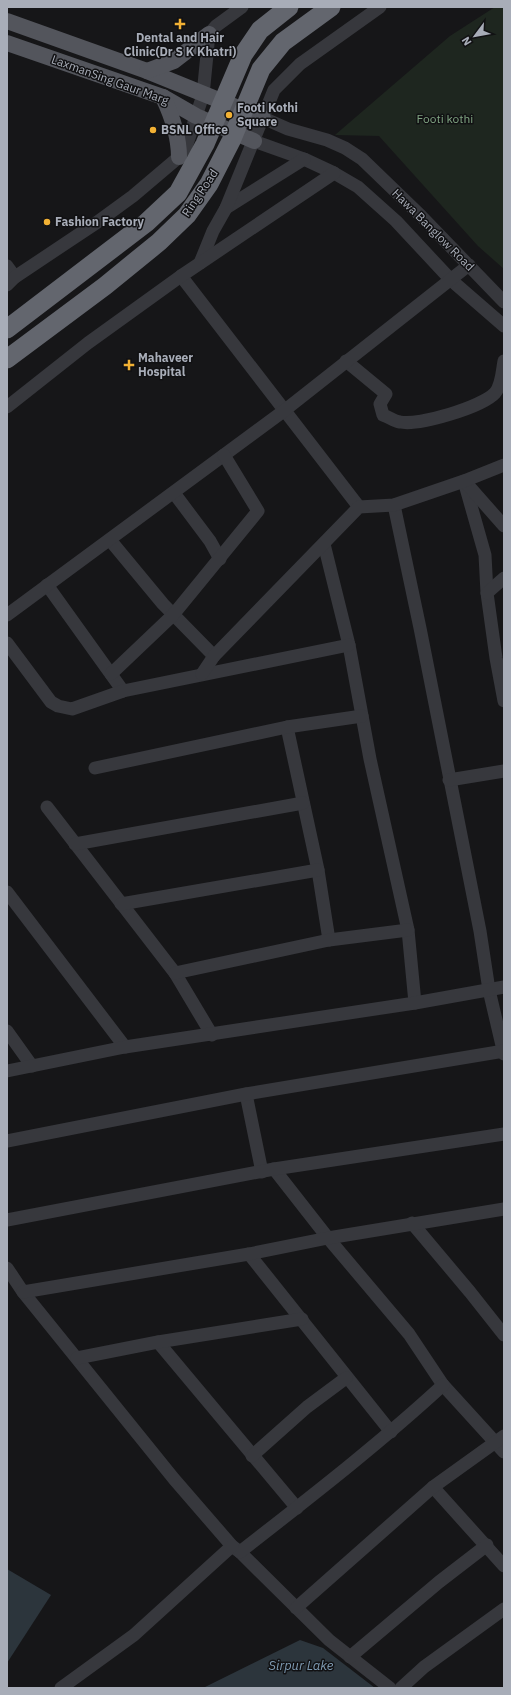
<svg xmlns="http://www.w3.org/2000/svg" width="511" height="1695" viewBox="0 0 511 1695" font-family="'IBM Plex Sans',sans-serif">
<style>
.green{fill:#1e261f}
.water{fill:#2c353c}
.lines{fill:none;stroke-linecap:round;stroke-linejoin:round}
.minor{stroke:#37383d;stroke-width:13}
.major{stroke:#53555c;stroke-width:16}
.highway-bridge{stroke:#63666e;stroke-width:19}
.poi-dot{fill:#f2b134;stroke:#111113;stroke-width:1.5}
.labels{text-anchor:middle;stroke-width:3;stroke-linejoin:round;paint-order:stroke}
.poi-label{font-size:12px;font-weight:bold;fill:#a8adb8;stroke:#111113;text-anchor:start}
.street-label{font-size:12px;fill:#a8adb8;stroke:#111113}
.park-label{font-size:12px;fill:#7fa381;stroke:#111113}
.water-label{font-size:13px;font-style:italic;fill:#7f9bb3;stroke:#111113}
</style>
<rect width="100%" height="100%" fill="#161618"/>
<path class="green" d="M495 7H504V269L478 246 379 136 335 135 450 36Z"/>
<g class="water">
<path d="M7 1569 51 1595 7 1663Z"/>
<path d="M300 1640 323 1648 375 1688H203Z"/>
</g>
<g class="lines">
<g class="minor">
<path d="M263 118 288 129 327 140 345 148 362 159 421 216 504 302"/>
<path d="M254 141 304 159 334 173 358 187 396 221 451 280 504 326"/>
<path d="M226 208 304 159"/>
<path d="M200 263 213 231 226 208 274 90 300 64 380 7"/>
<path d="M7 266 15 277"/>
<path d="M181 276 359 507"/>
<path d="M7 285 15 277 96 223 133 196 179 157 186 147 203 95 209 34 216 26 242 7"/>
<path d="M346 361 386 394 380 404 383 415C389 417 394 421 400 422 419 426 482 407 495 393 502 385 502 371 504 361"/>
<path d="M7 407 88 343 181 276 334 173"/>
<path d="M464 481 485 555 487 593 496 658 504 701"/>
<path d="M467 484 504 526"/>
<path d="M174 493 210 541 220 559"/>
<path d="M394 505 420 628 480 931 489 990 504 1054"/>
<path d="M110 540 163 604 214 656"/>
<path d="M324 544 349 645 370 759 408 930 415 1003"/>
<path d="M47 585 123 691"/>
<path d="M487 593 504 578"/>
<path d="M7 615 285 410 469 265"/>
<path d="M7 643 51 702 58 706 72 709 123 691 349 645"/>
<path d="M111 674 173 615 258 511 224 455"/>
<path d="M202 674 214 656 359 507 394 505 464 481 504 465"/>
<path d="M287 727 318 870 329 940"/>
<path d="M95 768 287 727 362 716"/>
<path d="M449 780 504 771"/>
<path d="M47 807 175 973 212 1035"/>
<path d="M75 844 303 803"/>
<path d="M7 892 125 1047"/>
<path d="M121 904 318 870"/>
<path d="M175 973 329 940 408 930"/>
<path d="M7 1031 32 1066"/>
<path d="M7 1071 125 1047 415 1003 504 987"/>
<path d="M246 1094 262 1172"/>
<path d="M7 1141 246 1094 504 1051"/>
<path d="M274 1169 328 1238 409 1334 443 1385 504 1452"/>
<path d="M7 1220 274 1169 504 1134"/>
<path d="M412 1223 470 1292 504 1335"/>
<path d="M249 1254 391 1432"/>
<path d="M7 1268 23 1292 174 1479 232 1546 240 1552 329 1640 390 1688"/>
<path d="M23 1292 249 1254 328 1238 504 1209"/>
<path d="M158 1342 297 1508"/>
<path d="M77 1358 158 1342 302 1319"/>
<path d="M252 1456 307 1407 346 1378"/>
<path d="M433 1487 504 1566"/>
<path d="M240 1552C309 1498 379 1444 443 1385"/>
<path d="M296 1608 433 1487 504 1436"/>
<path d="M350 1657 439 1582 487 1545"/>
<path d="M61 1688 134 1635 232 1546"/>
<path d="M401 1688 424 1667 504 1609"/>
</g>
<g class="major">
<path d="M7 21 147 71 263 118"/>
<path d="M7 43 163 97 196 116 254 141"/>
<path d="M147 71 174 61 209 34"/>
<path d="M163 97C172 116 179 136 179 157"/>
</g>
<g class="highway-bridge">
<path d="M7 329 146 223 178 193 205 144 243 55 260 30 289 7"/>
<path d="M7 359 105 286 159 242 187 215 209 184 231 141 261 69 283 42 331 7"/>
</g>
</g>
<g class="poi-dot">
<path d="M178 18h4v4h4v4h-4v4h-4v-4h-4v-4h4z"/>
<circle cx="229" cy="115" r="4"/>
<circle cx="153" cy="130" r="4"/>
<circle cx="47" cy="222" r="4"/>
<path d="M127 359h4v4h4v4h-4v4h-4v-4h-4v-4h4z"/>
</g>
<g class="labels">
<g class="poi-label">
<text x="180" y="42" text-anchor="middle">Dental and Hair<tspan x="180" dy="14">Clinic(Dr S K Khatri)</tspan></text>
<text x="237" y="112">Footi Kothi<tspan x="237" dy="14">Square</tspan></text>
<text x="161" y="134">BSNL Office</text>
<text x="55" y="226">Fashion Factory</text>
<text x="138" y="362">Mahaveer<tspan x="138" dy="14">Hospital</tspan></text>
</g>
<g class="street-label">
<text transform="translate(110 80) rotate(20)" y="4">LaxmanSing Gaur Marg</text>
<text transform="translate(200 193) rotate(-56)" y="4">Ring Road</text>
<text transform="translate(433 230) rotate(45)" y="4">Hawa Banglow Road</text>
</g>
<g class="park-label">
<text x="445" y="123">Footi kothi</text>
</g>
<g class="water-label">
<text x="301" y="1670">Sirpur Lake</text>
</g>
</g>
<rect width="511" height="1695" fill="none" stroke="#a8adb8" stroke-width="16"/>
<g transform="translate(475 36) rotate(238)" stroke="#111113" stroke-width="3" paint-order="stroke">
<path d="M0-3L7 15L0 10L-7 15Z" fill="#a8adb8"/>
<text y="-6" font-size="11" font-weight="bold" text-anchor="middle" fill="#a8adb8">N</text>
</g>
</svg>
